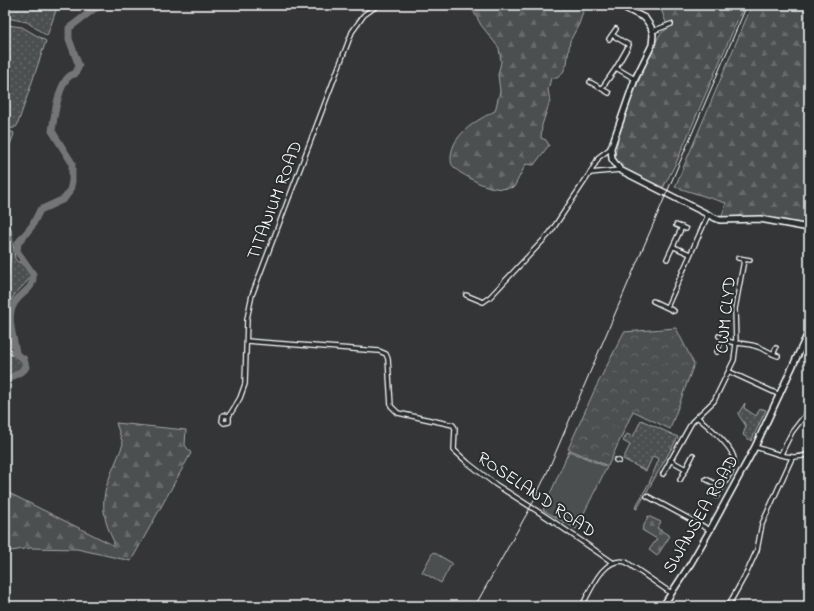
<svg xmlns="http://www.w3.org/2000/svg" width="814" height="611" viewBox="0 0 814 611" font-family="'Indie Flower',sans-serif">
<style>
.grass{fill:url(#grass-dots);stroke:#a6a7a8}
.forest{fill:url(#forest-firs);stroke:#a6a7a8}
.cemetery{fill:url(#cemetery-stones);stroke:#a6a7a8}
.park{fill:url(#park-crowns);stroke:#a6a7a8}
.garden{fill:#4c4f50;stroke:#a6a7a8}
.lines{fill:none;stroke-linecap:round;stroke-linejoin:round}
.river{stroke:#737576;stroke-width:7}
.street-casing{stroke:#fff;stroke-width:6}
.secondary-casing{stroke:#fff;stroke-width:8}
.street{stroke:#2a2d2e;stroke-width:3.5}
.secondary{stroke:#2a2d2e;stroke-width:5}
.rail{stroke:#fff;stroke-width:1}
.labels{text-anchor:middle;stroke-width:4;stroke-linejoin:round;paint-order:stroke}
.street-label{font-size:18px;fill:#fff;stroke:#2a2d2e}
</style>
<defs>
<pattern id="grass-dots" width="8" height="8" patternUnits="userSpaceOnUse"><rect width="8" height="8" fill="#4c4f50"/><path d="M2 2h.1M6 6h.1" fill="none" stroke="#67696a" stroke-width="1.8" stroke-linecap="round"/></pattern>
<pattern id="forest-firs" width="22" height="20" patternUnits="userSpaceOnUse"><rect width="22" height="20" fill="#4c4f50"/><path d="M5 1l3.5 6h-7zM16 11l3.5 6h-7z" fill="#67696a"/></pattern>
<pattern id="cemetery-stones" width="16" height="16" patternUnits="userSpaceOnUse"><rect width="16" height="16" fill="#4c4f50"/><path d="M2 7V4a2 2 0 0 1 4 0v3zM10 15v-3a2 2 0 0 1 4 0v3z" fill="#67696a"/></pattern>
<pattern id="park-crowns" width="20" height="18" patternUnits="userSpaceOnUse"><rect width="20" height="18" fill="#4c4f50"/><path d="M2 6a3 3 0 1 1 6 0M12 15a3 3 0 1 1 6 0" fill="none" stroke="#67696a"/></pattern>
</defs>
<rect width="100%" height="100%" fill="#333536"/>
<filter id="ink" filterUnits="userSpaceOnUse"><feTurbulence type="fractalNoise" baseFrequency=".025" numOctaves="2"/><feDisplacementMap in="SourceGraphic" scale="8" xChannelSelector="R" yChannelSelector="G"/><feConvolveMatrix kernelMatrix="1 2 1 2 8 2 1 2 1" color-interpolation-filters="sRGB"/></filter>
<g filter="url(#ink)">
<g class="grass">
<path d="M5 5H58L47 36 27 22 7 18V25L22 27 46 41 17 126 14 128 5 129Z"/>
<path d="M5 132H13L14 134 5 158Z"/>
<path d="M6 216 11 229 15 259 18 262 27 264 31 275C27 285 17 289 12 299 0 319 8 347 23 363 22 371 12 374 5 378V344L12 356 13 354 5 339V309L11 254Z"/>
<path d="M5 226 9 258 5 290Z"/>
<path d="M745 403 744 408 756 416 760 408 766 410 751 441 743 435 746 426 738 414Z"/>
<path d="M641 420 678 437 637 509 635 508 649 483 659 459 653 456 646 471 623 459 630 445 623 441 627 434 633 437Z"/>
</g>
<g class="forest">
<path d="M470 5H588L584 9 579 24 570 41 567 64 562 74 557 78H551L548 90 550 101 542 125 541 138 546 140 549 145 534 165 526 164 514 187C500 191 485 187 473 180 467 176 459 173 455 168 451 165 451 162 451 157 452 134 477 120 495 111L500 91 498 75 501 62 499 48 481 25Z"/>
<path d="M648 5H744L676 163 662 190C651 184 622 171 616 160 610 146 649 53 659 36 661 32 665 31 668 28L661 9Z"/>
<path d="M752 5H809V227L760 219H721L726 203 675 187Z"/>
<path d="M116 423 186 430 185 445 191 453 131 561 77 549 30 548 5 552V491L113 545 114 542C93 500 108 484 123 444Z"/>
</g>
<path class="cemetery" d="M648 516 661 522 657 528 670 536 657 556 649 550 657 539 642 530Z"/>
<path class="park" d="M676 328 694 364 670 429 633 411 608 466 568 449 595 389 624 332Z"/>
<g class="garden">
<path d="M569 451 607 467 576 529 543 510Z"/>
<path d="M433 552 452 563 441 583 422 572Z"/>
</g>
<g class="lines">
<path class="river" d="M5 381 24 370 26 367 24 359 16 354C15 339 5 318 14 304 20 292 35 290 33 274L17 251 18 243 32 226 40 210 64 199 70 191 72 181V163L52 131C54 117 59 75 75 74L79 66 69 39V28L94 9 106 5"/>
<g class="street-casing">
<g id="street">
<path d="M653 31 671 24"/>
<path d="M612 35 629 45 616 68 635 79"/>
<path d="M609 39 616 29"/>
<path d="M590 82 609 93"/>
<path d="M602 88 616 68"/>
<path d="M590 173 620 170"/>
<path d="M676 225 686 229"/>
<path d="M674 247 690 254"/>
<path d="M738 258 750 260"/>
<path d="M667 259 682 227"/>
<path d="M466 295 483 302 490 297 550 233 590 173 599 157 611 148"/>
<path d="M653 301 674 311"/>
<path d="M667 307 708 215"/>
<path d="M719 336C730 345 742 342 755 346 763 348 770 353 778 356"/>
<path d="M247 341 379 351 386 354 388 359 391 406 398 413 453 425 455 428 454 450 468 463 495 484 548 518 612 562"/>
<path d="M717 352 722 339"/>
<path d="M773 354 776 348"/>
<path d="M730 372 780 395"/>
<path d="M229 416 223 415 222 421 224 423 229 422V416L240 398 245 384 247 319 252 295 352 32 364 15 378 5"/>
<path d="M697 417C707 425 733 447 734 459 735 470 722 486 717 496"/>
<path d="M755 447C774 452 790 462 809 454"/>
<path d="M781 454 792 432 809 410"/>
<path d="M616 460 619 461"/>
<path d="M670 460 686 469"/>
<path d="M663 474 692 422 714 401 734 360 736 344 735 309 744 260"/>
<path d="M706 479 721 487"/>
<path d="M680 480 693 455"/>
<path d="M647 496 710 530"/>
<path d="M582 606C591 590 603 556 626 562L671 593"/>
<path d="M728 606 747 572 757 550 762 524 792 458"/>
</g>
</g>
<g class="secondary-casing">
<g id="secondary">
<path d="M618 5 645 18 651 27 653 35 652 45 635 79 611 148 612 159 620 170 715 218 720 220 760 219 809 228"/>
<path d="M663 606 691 563 710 530 755 447 809 331"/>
</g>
</g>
<use href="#street" class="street"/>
<use href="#secondary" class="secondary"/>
<path class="rail" d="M475 606 529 510 546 475 747 5"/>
</g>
</g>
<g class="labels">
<g class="street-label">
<text transform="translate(274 200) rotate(-69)" y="6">TITANIUM ROAD</text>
<text transform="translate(725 315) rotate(-84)" y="6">CWM CLYD</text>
<text transform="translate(537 494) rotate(34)" y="6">ROSELAND ROAD</text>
<text transform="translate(700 514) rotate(-60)" y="6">SWANSEA ROAD</text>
</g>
</g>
<rect width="814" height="611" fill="none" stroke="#2a2d2e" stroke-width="20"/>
<rect x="10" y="10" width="794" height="591" fill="none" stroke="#fff" stroke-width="1.5" filter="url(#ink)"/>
</svg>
